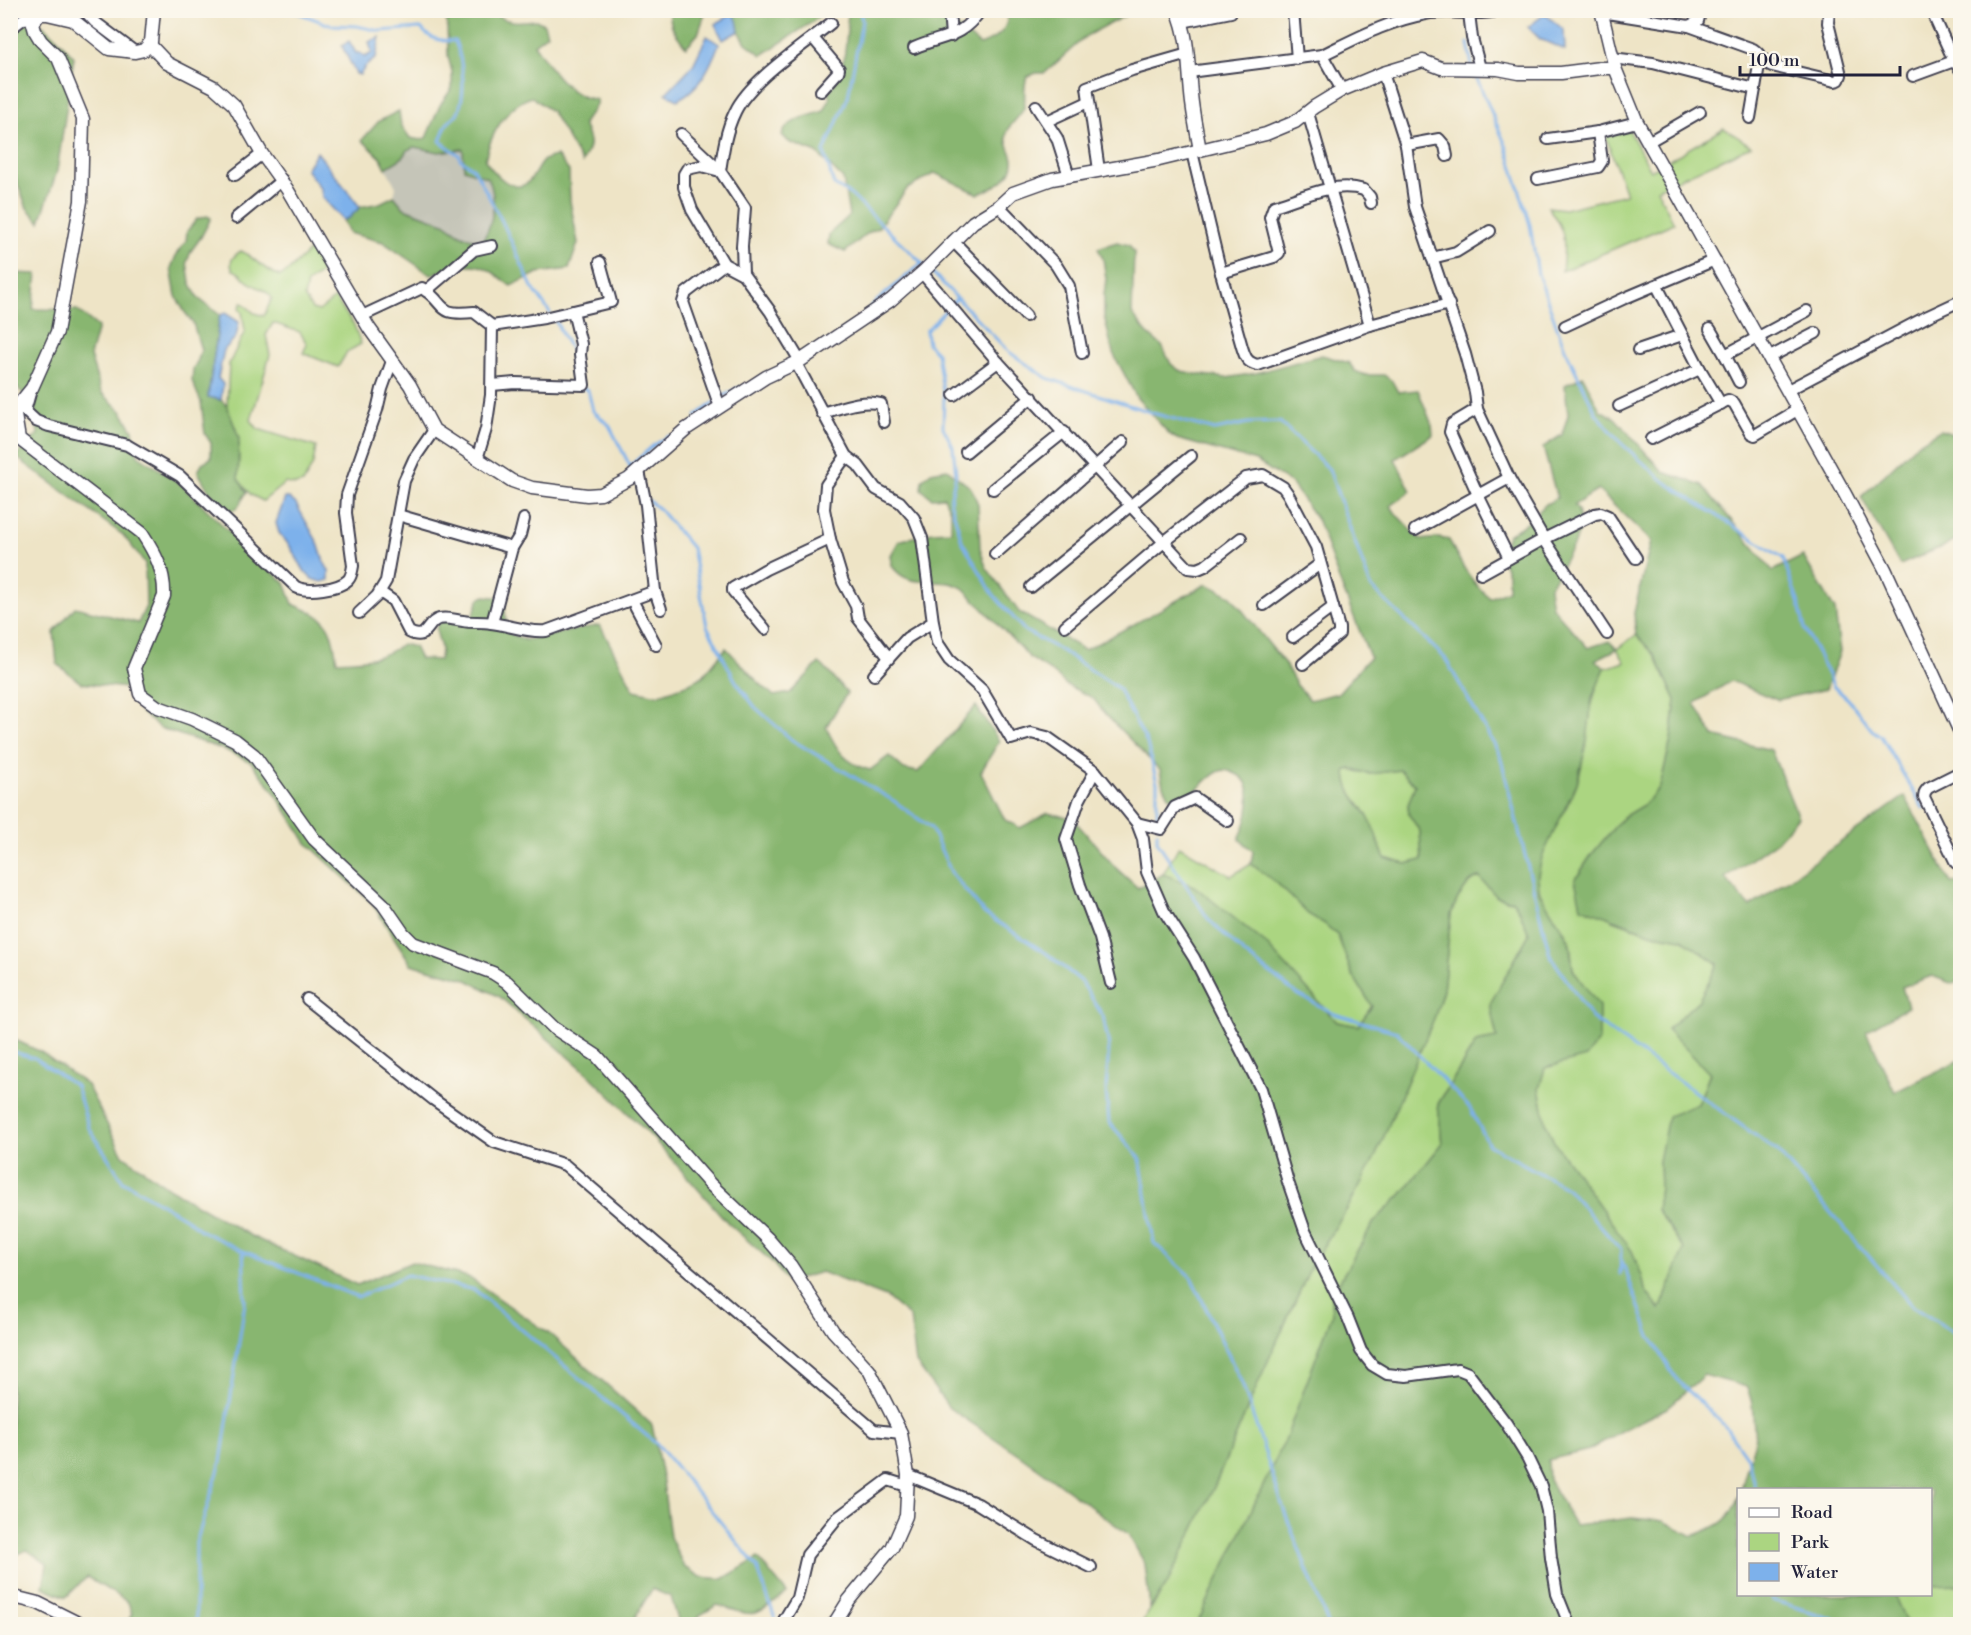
<svg xmlns="http://www.w3.org/2000/svg" width="1971" height="1635" viewBox="0 0 1971 1635" font-family="'Libre Bodoni',serif">
<style>
.industrial{fill:#c5c5b8}
.green{fill:#abd581;stroke:#667c5e;stroke-width:1.5}
.forest{fill:#88b66f;stroke:#556c55;stroke-width:1.5;fill-rule:evenodd}
.water{fill:#7db1eb;stroke:#506a93;stroke-width:1.5}
.lines{fill:none;stroke-linecap:round;stroke-linejoin:round}
.stream{stroke:#7db1eb;stroke-width:3}
.minor-casing{stroke:#413f50;stroke-width:14}
.tertiary-casing{stroke:#413f50;stroke-width:15}
.minor{stroke:#fff;stroke-width:10}
.tertiary{stroke:#fff;stroke-width:12}
</style>
<rect width="100%" height="100%" fill="#fbf7ec"/>
<filter id="ink" filterUnits="userSpaceOnUse"><feTurbulence type="fractalNoise" baseFrequency=".0167" numOctaves="2"/><feDisplacementMap in="SourceGraphic" scale="12" xChannelSelector="R" yChannelSelector="G"/><feConvolveMatrix kernelMatrix="1 2 1 2 8 2 1 2 1" color-interpolation-filters="sRGB"/></filter>
<filter id="wash" filterUnits="userSpaceOnUse"><feTurbulence type="fractalNoise" baseFrequency=".008" numOctaves="4" result="noise"/><feDisplacementMap in="SourceGraphic" scale="24" xChannelSelector="R" yChannelSelector="G"/><feGaussianBlur stdDeviation="1.35" result="paint"/><feColorMatrix in="noise" values="0 0 0 0 0 0 0 0 0 0 0 0 0 0 0 0 0 1.4 0 .05"/><feComposite in="paint" operator="in"/></filter>
<g filter="url(#wash)">
<rect width="100%" height="100%" fill="#eee4c6"/>
<path class="industrial" d="M414 147 439 152 463 149 488 178 493 190 492 218 489 230 481 243 460 234 444 223 404 208 394 196 396 187 386 168 402 158 407 150Z"/>
<g class="green">
<path d="M1724 128 1751 146 1657 189 1674 223 1562 271C1565 240 1567 233 1548 207L1565 209 1626 194 1606 137 1629 130 1651 171Z"/>
<path d="M313 247 324 271 307 283 304 297 312 309 319 311 335 298 354 325 361 344 347 352 338 367 303 353 307 344 300 332 273 323 266 335 270 355 251 420 258 429 316 447 313 464 303 483 295 485 285 483 263 501 251 495 238 479 239 458 236 428 231 420 227 406 229 364 245 331 242 312 239 309 242 302 254 313 264 316 272 298C267 289 258 289 250 283 243 279 241 272 233 270 228 262 233 256 241 251 255 258 265 271 280 276L287 272Z"/>
<path d="M1636 635 1654 654 1676 700 1671 740 1660 787 1645 804 1623 817 1592 854 1575 880 1613 920 1653 934 1682 939 1718 964 1699 1000 1667 1029 1710 1073 1698 1104 1659 1161 1660 1188 1657 1210 1684 1249 1660 1311 1645 1290 1642 1276 1632 1251 1554 1142 1546 1123 1539 1089 1545 1067 1564 1062 1585 988C1581 982 1575 975 1573 968 1571 959 1572 949 1569 941 1561 918 1536 903 1538 876 1540 845 1567 813 1577 783 1590 744 1585 705 1605 668L1625 662 1617 649Z"/>
<path d="M1346 769 1371 774 1400 770 1415 785 1408 805 1409 814 1420 831 1422 860 1406 864 1385 859C1378 845 1374 829 1367 815 1357 797 1346 794 1346 769Z"/>
<path d="M1179 846 1231 876 1251 864 1277 883 1308 914 1325 924 1338 936 1352 974 1372 1006 1358 1026 1337 1022 1264 943 1194 887 1163 874Z"/>
<path d="M1479 877 1506 900 1513 901 1519 910 1529 934 1490 1004 1497 1038 1476 1042 1438 1104 1442 1144 1401 1195 1374 1222 1331 1296 1332 1315 1286 1438 1197 1624H1141L1167 1584 1215 1485 1262 1374 1313 1262 1347 1209 1376 1155 1435 1016 1443 990 1451 914 1458 898 1470 882Z"/>
<path d="M1954 1584 1960 1585V1624H1907L1894 1595 1930 1594 1931 1586Z"/>
</g>
<g class="forest">
<path d="M733 10 826 11 811 23 762 55 746 43 739 31Z"/>
<path d="M10 11C33 9 60 41 74 57L57 171 40 222 27 208 11 166Z"/>
<path d="M443 11H492C504 24 519 22 536 20L544 24 547 34 534 44C546 61 559 84 579 95 584 98 592 99 597 100 596 110 587 115 583 124 591 143 592 144 582 163L552 112 532 97C507 104 490 135 485 160 493 172 515 198 530 180 541 167 538 158 557 156L569 171 570 201 578 243 569 269 538 273 511 286C503 281 496 273 487 269 471 260 447 268 431 275L383 242 349 233 343 220 349 218 360 207 380 203 394 196 404 208 444 223 460 234 481 243C493 225 498 198 488 178L464 169 463 149 439 152 414 147 407 150 402 158 386 168 381 158 362 140 379 121 399 111 401 125 410 138 421 140 426 138 440 105 452 88V72L448 56 447 22Z"/>
<path d="M670 11H706L698 34 686 47C676 34 669 27 670 11Z"/>
<path d="M848 11H940L952 23 980 45C997 39 1010 29 1007 11H1134L1086 36 1045 73H1036L1027 77C1022 90 1027 102 1023 110 1019 118 1009 124 1007 133 1004 143 1012 150 1013 160 1014 178 991 189 978 194L935 173 907 189 878 228 868 233 845 252 828 244 829 234 849 216 843 179 817 153 789 142 782 135C787 119 810 116 824 111L830 98 828 92C848 71 846 37 848 11Z"/>
<path d="M207 216 211 218 201 237 191 251 187 262 190 282 198 298 220 315 208 397 221 400 227 406 239 438 238 479 247 492C241 499 241 510 229 511L210 493 198 472 202 463 211 458V443L205 434 201 402 192 381 193 369 198 360 201 350 193 323 184 311 176 296 171 268 177 253 186 241 187 231 197 219Z"/>
<path d="M1117 242 1129 245 1134 252 1132 314 1147 333 1162 346 1171 364 1179 370 1188 373 1226 378 1256 373 1322 355 1349 363 1355 371 1365 375H1384L1392 381 1398 392 1418 390 1432 425 1433 435 1395 459 1411 491 1391 506 1396 514 1421 540 1439 538 1449 540C1460 562 1471 583 1490 598L1508 590V574L1501 556 1508 535 1528 522 1546 504 1557 498 1543 447 1562 435 1568 415 1565 385 1583 376 1600 410 1615 418 1663 472 1702 485 1773 571 1803 556 1835 610 1840 652 1826 689 1777 700 1731 681 1695 703 1713 736 1771 750 1798 817 1777 841 1725 878 1750 907 1905 796 1951 883 1960 882V980L1953 984 1932 976 1902 987 1908 1007 1866 1031 1895 1092 1960 1060V1585L1931 1586 1930 1490 1741 1489 1755 1441 1752 1403 1747 1387 1704 1375 1667 1408 1625 1429 1589 1450 1548 1460 1549 1480 1575 1525 1632 1518 1663 1521 1693 1536C1716 1527 1731 1522 1738 1497V1594L1894 1595 1907 1624H1197L1286 1438 1332 1315 1331 1296 1374 1222 1401 1195 1442 1144 1438 1104 1476 1042 1497 1038 1490 1004 1529 934 1519 910 1513 901 1497 897 1479 877 1470 882 1458 898 1451 914 1443 990 1435 1016 1376 1155 1347 1209 1313 1262 1262 1374 1215 1485 1167 1584 1150 1608 1145 1564 1128 1534 1021 1456 949 1408 916 1363 910 1317 886 1297 821 1272 788 1282 772 1262 728 1223 651 1136 585 1071 500 997 465 979 411 964 372 903 307 843 273 790 251 762 225 750 160 728 141 712 126 688 81 683 57 664 54 632 75 607 138 623 146 606 145 563 123 535 16 457 38 434 34 405 11 381V273L37 274 33 309 77 310 98 327 90 356 101 392 122 412 133 430 138 455 181 484 257 559 285 583 293 604C299 607 305 609 311 612 333 621 333 641 337 661 361 660 382 660 402 644L414 647 420 659 439 660C445 641 434 640 437 625L453 612 473 616 479 599 485 596 504 598 507 632 525 640 600 625 634 690 657 695 686 685 703 676 726 648 756 680 774 696 790 693 819 663 823 666 847 693 826 727C837 750 844 763 870 770L889 756 904 769 918 772 976 706 999 741 981 772 1005 820 1020 828 1048 813 1072 818 1116 868 1138 888 1163 874 1194 886 1265 943 1337 1022 1358 1026 1372 1006 1352 974 1338 936 1325 924 1308 914 1277 883 1251 864 1253 851 1239 839C1247 823 1258 785 1238 775 1232 772 1227 769 1220 771 1202 778 1192 807 1168 796L1163 786 1160 770 1105 714 1093 698 1066 685 1055 674 1030 658 964 589C940 573 911 593 892 566L891 555 899 541 932 532 951 531V513L944 497 932 498 921 489 922 480 931 472 947 469 971 488 978 504 980 548 986 567 1019 612 1084 650C1126 630 1166 606 1207 584L1231 596 1285 664 1296 684 1310 700 1338 693 1370 657 1338 577 1318 521 1292 484 1256 461 1177 439 1169 434 1137 398 1113 353 1104 316V295L1106 279 1103 259 1098 248ZM1598 490 1651 541 1634 613 1636 635 1654 654 1676 700 1671 740 1660 787 1645 804 1623 817 1592 854 1575 880 1581 907 1653 934 1682 939 1718 964 1699 1000 1667 1029 1710 1074 1698 1104 1668 1116 1659 1161 1660 1188 1657 1210 1684 1249 1660 1310 1645 1290 1642 1276 1632 1251 1554 1142 1546 1123 1539 1089 1545 1068 1586 1057 1599 1040V1006L1573 970 1569 940 1539 892 1538 875 1542 857 1577 783 1587 741 1592 698 1605 668 1595 660 1617 649 1609 641 1588 648 1552 607 1549 588 1573 546 1581 527 1578 510 1574 505ZM1351 769 1371 774 1400 770 1415 785 1408 805 1409 815 1420 831 1422 860 1406 864 1385 858C1379 846 1376 832 1369 819 1359 800 1346 794 1346 770Z"/>
<path d="M1940 430 1960 436V539L1900 565 1861 497 1917 444Z"/>
<path d="M11 1038 41 1052 87 1085 123 1155 170 1189 251 1236 357 1285 412 1262 468 1277 551 1335 652 1425 663 1482 670 1537 684 1567 701 1577 723 1579 758 1558 787 1593C752 1618 758 1618 717 1605L700 1615 695 1624 679 1623 671 1597 652 1589 631 1624H126L132 1614 128 1602 87 1577 66 1597 43 1587 47 1564 27 1550 11 1557Z"/>
</g>
<g class="water">
<path d="M733 14 737 20 739 31 723 40 715 24Z"/>
<path d="M1545 14 1564 30 1565 50 1540 39 1528 27Z"/>
<path d="M707 36 719 44C710 67 700 89 677 100L666 93 693 65Z"/>
<path d="M380 37 376 58 365 67 360 75 356 74 342 46 349 41 356 53H360L365 57 372 53 369 42Z"/>
<path d="M317 152 360 207 349 218 343 220 322 197 321 189 306 169Z"/>
<path d="M225 313 239 322 236 337 224 350 218 378 223 384 221 400 208 397 220 315Z"/>
<path d="M285 498H289L296 504 318 543 324 562 329 571V580L322 582 312 579 305 572 289 545 279 533 276 523Z"/>
</g>
<g class="lines">
<g class="stream">
<path d="M291 10 330 25 357 26 380 31 421 28C430 40 441 41 455 41 463 60 467 95 457 114 454 118 450 120 447 124 444 129 442 136 440 141L459 155 460 159 474 169 502 221 532 287 550 313"/>
<path d="M860 10 862 21 848 97 824 152 834 185 851 195 924 265"/>
<path d="M1468 43 1472 66"/>
<path d="M1474 72 1507 148 1530 225 1538 274 1565 349 1596 413 1622 444 1665 482 1783 558 1799 604 1805 629 1834 687 1848 699 1872 730 1881 736 1923 808"/>
<path d="M929 269 1009 352 1047 378 1156 414 1215 430 1248 423 1280 422 1329 469 1371 587 1445 658 1500 755 1550 955 1592 1018 1777 1151 1913 1307 1960 1336"/>
<path d="M957 298 926 331 928 344 937 353 944 397 943 427 953 447 956 474 950 501 962 541 993 594 1025 631 1062 651 1118 688 1147 743 1157 783V825"/>
<path d="M871 306 922 263"/>
<path d="M554 318 571 351 576 356"/>
<path d="M583 388 588 390 593 411 609 425 630 466"/>
<path d="M720 398 738 388"/>
<path d="M696 416 715 402"/>
<path d="M632 472 630 466 654 445 669 436"/>
<path d="M649 501 660 510 692 548 707 626 735 680 755 707 792 740 894 801 931 828 952 874 985 914 1046 953 1081 981 1103 1016 1109 1046 1106 1090 1109 1122 1140 1158 1154 1243 1191 1277 1242 1383 1285 1513 1328 1624"/>
<path d="M1157 832V841L1209 920 1245 954 1297 994 1335 1014 1397 1032 1470 1108 1489 1145 1567 1188 1621 1250 1620 1274 1622 1261 1649 1334 1676 1379 1724 1425 1748 1459 1755 1490"/>
<path d="M10 1051 35 1058 76 1086 89 1128 123 1181 185 1218 202 1231 243 1251 358 1297 407 1275 475 1290 659 1446 757 1567 777 1624"/>
<path d="M1771 1594 1772 1600 1840 1621 1845 1624"/>
<path d="M196 1624V1543L221 1462 245 1302 243 1251"/>
</g>
</g>
</g>
<g filter="url(#ink)">
<g class="lines">
<g class="minor-casing">
<g id="minor">
<path d="M84 10 95 22 135 52"/>
<path d="M949 10 951 36"/>
<path d="M1293 10 1297 59"/>
<path d="M1931 10 1954 61 1960 69"/>
<path d="M1601 12 1689 26 1698 21 1701 10"/>
<path d="M1469 13 1472 38 1480 68"/>
<path d="M1182 22 1231 12"/>
<path d="M1689 26 1753 49C1761 54 1762 62 1772 66L1835 81 1839 80 1841 75 1828 23 1829 10"/>
<path d="M10 29 23 19 35 18"/>
<path d="M813 38 839 69 838 72 821 91"/>
<path d="M914 48C944 35 960 39 981 10"/>
<path d="M1322 55C1355 39 1390 20 1426 14 1450 9 1477 17 1501 10"/>
<path d="M1612 58 1653 63 1755 89 1760 59"/>
<path d="M1189 72 1322 55 1342 90"/>
<path d="M1383 73 1406 145 1415 207 1465 354 1475 392 1477 409 1509 478 1544 539 1607 634"/>
<path d="M1913 76 1954 61"/>
<path d="M1036 106 1057 138 1069 176"/>
<path d="M1308 113 1370 325"/>
<path d="M1750 118 1755 89"/>
<path d="M1047 121 1088 102"/>
<path d="M681 134 718 169"/>
<path d="M1548 139 1598 132 1637 122"/>
<path d="M1648 142 1700 112"/>
<path d="M1406 145 1439 139 1445 146 1447 156"/>
<path d="M1192 152 1221 273 1242 347C1245 357 1247 363 1258 365L1370 325 1449 304"/>
<path d="M1099 170 1087 87 1132 70 1188 54"/>
<path d="M720 171 701 166 687 169 684 174V187L692 210 724 264 743 274 770 311 800 361"/>
<path d="M235 175 262 154"/>
<path d="M1538 179 1598 167 1602 161 1598 132"/>
<path d="M999 206 1056 265 1069 286 1082 353"/>
<path d="M236 218 282 180"/>
<path d="M953 241 1026 316"/>
<path d="M1432 258 1456 252 1490 231"/>
<path d="M922 273 998 362 1188 568 1198 569 1205 566 1241 538"/>
<path d="M1221 273 1274 257 1279 253 1270 217 1274 206C1303 197 1334 181 1364 190L1370 197 1371 203"/>
<path d="M743 274 742 246 745 208 720 171C723 151 726 130 735 112 750 80 803 46 831 23"/>
<path d="M1657 286 1700 369 1721 404"/>
<path d="M426 291 474 250 492 246"/>
<path d="M362 316 422 288C448 304 434 316 474 312L492 326 544 318 611 302 600 262"/>
<path d="M1565 326 1625 298 1715 260"/>
<path d="M1710 329 1725 355"/>
<path d="M1638 350 1682 335"/>
<path d="M1770 357 1816 333"/>
<path d="M796 363 846 456 858 465 876 489 900 502 914 518 922 538 933 622 937 642 949 660 982 690 1011 739 1031 733 1047 737 1095 771 1137 823 1143 839 1147 872 1164 911 1194 958 1261 1089 1288 1182 1305 1231 1348 1318 1361 1351 1372 1365 1387 1374 1406 1376 1458 1369 1468 1373 1506 1423 1527 1457 1541 1486 1547 1511 1551 1558 1557 1594 1569 1624"/>
<path d="M1739 382 1725 355 1807 311"/>
<path d="M492 385 515 383 584 385 580 355 581 344 573 311"/>
<path d="M31 390 25 411 36 421 49 426 127 445 180 476 296 587C307 593 339 589 348 580 352 576 352 570 353 566L346 513 347 495 377 410 382 389 392 361"/>
<path d="M1788 390 1928 316 1960 301"/>
<path d="M954 395 998 362"/>
<path d="M1619 406 1700 369"/>
<path d="M720 407 683 302 686 293 724 264"/>
<path d="M1477 409 1452 424 1450 432 1478 495 1509 558"/>
<path d="M822 413C841 408 861 399 881 404L884 422"/>
<path d="M1651 439 1728 400 1734 403 1751 433 1755 435 1799 409"/>
<path d="M966 452 1032 397"/>
<path d="M846 456 826 485 824 509 830 539 843 582 856 606 858 618 889 658 907 638 933 622"/>
<path d="M477 459 486 429 491 395 492 326"/>
<path d="M993 489 1064 432"/>
<path d="M398 515 512 548 492 623"/>
<path d="M1415 530 1509 478"/>
<path d="M512 548 520 535 524 519"/>
<path d="M995 554 1123 442"/>
<path d="M1481 574 1544 539 1595 514 1601 513 1608 516 1636 558"/>
<path d="M1031 587 1191 456"/>
<path d="M655 591 661 609"/>
<path d="M380 592 393 601 409 632C428 642 426 622 439 619 447 617 455 620 463 621 472 623 481 621 491 623 509 625 528 633 546 631L655 591 646 505 639 471"/>
<path d="M632 600 656 645"/>
<path d="M1264 605 1320 564"/>
<path d="M359 613 377 596 386 581 404 481 414 459 434 430"/>
<path d="M1065 626 1164 542 1246 478 1263 475 1283 487 1288 494 1316 547 1339 628V634L1303 664"/>
<path d="M765 629 733 591V588L766 569 830 539"/>
<path d="M1293 637 1333 607"/>
<path d="M874 675 889 658"/>
<path d="M1095 771 1079 801 1066 839 1080 885 1100 938 1111 983"/>
<path d="M1137 823 1161 829 1175 807 1195 798 1228 821"/>
<path d="M1956 863 1924 797 1925 792 1928 788 1960 772"/>
<path d="M307 999 434 1100 494 1142 565 1165 874 1430 901 1433"/>
<path d="M908 1475 978 1504 1036 1540 1091 1567"/>
<path d="M784 1620 797 1598 807 1555 837 1518 888 1480 907 1486"/>
</g>
</g>
<g class="tertiary-casing">
<g id="tertiary">
<path d="M154 10 151 42 144 50 135 52 109 49 73 20 47 14H39L33 24 35 31 41 41 58 58 83 119 81 201 57 332 32 388 19 404 15 415 19 439 142 533C155 553 165 571 164 596L134 668 140 694 158 707 192 719 235 740 254 755 314 839 383 904 403 933 413 943 493 973 507 982 554 1028 597 1056 710 1184 767 1238 791 1266 833 1331 869 1370 901 1433 908 1475 906 1516 892 1548 849 1600 834 1624"/>
<path d="M1177 10C1190 39 1188 72 1192 103 1194 119 1197 134 1200 150"/>
<path d="M1601 10 1615 68 1637 122 1845 494 1885 569 1960 732"/>
<path d="M149 44 167 63 214 87 234 105 262 154 287 189 369 328 410 385 434 430 512 481 532 488 587 495 601 494 629 479 686 429 766 377 800 361 891 300 925 270 973 222 999 206 1013 193 1052 179 1159 160 1266 134 1295 122 1314 107 1342 90 1383 73 1423 61 1441 68 1498 69 1519 73H1561L1600 68H1615"/>
<path d="M10 1596 38 1603 80 1624"/>
</g>
</g>
<use href="#minor" class="minor"/>
<use href="#tertiary" class="tertiary"/>
</g>
</g>
<rect width="1971" height="1635" fill="none" stroke="#fbf7ec" stroke-width="36"/>
<rect x="1737" y="1488" width="195" height="108" fill="#fbf7ec" stroke="#a4a2a5" stroke-width="1.5"/>
<rect x="1749" y="1508" width="30" height="9" fill="#ffffff" stroke="#a4a2a5" stroke-width="1.5"/>
<text x="1791" y="1518" font-size="18" fill="#22223b">Road</text>
<rect x="1749" y="1533" width="30" height="18" fill="#abd581" stroke="#a4a2a5" stroke-width="1.5"/>
<text x="1791" y="1548" font-size="18" fill="#22223b">Park</text>
<rect x="1749" y="1563" width="30" height="18" fill="#7db1eb" stroke="#a4a2a5" stroke-width="1.5"/>
<text x="1791" y="1578" font-size="18" fill="#22223b">Water</text>
<path d="M1740 66v9h160v-9" fill="none" stroke="#22223b" stroke-width="3"/>
<text x="1749" y="66" font-size="18" fill="#22223b" stroke="#fbf7ec" stroke-width="4.5" paint-order="stroke">100 m</text>
</svg>
